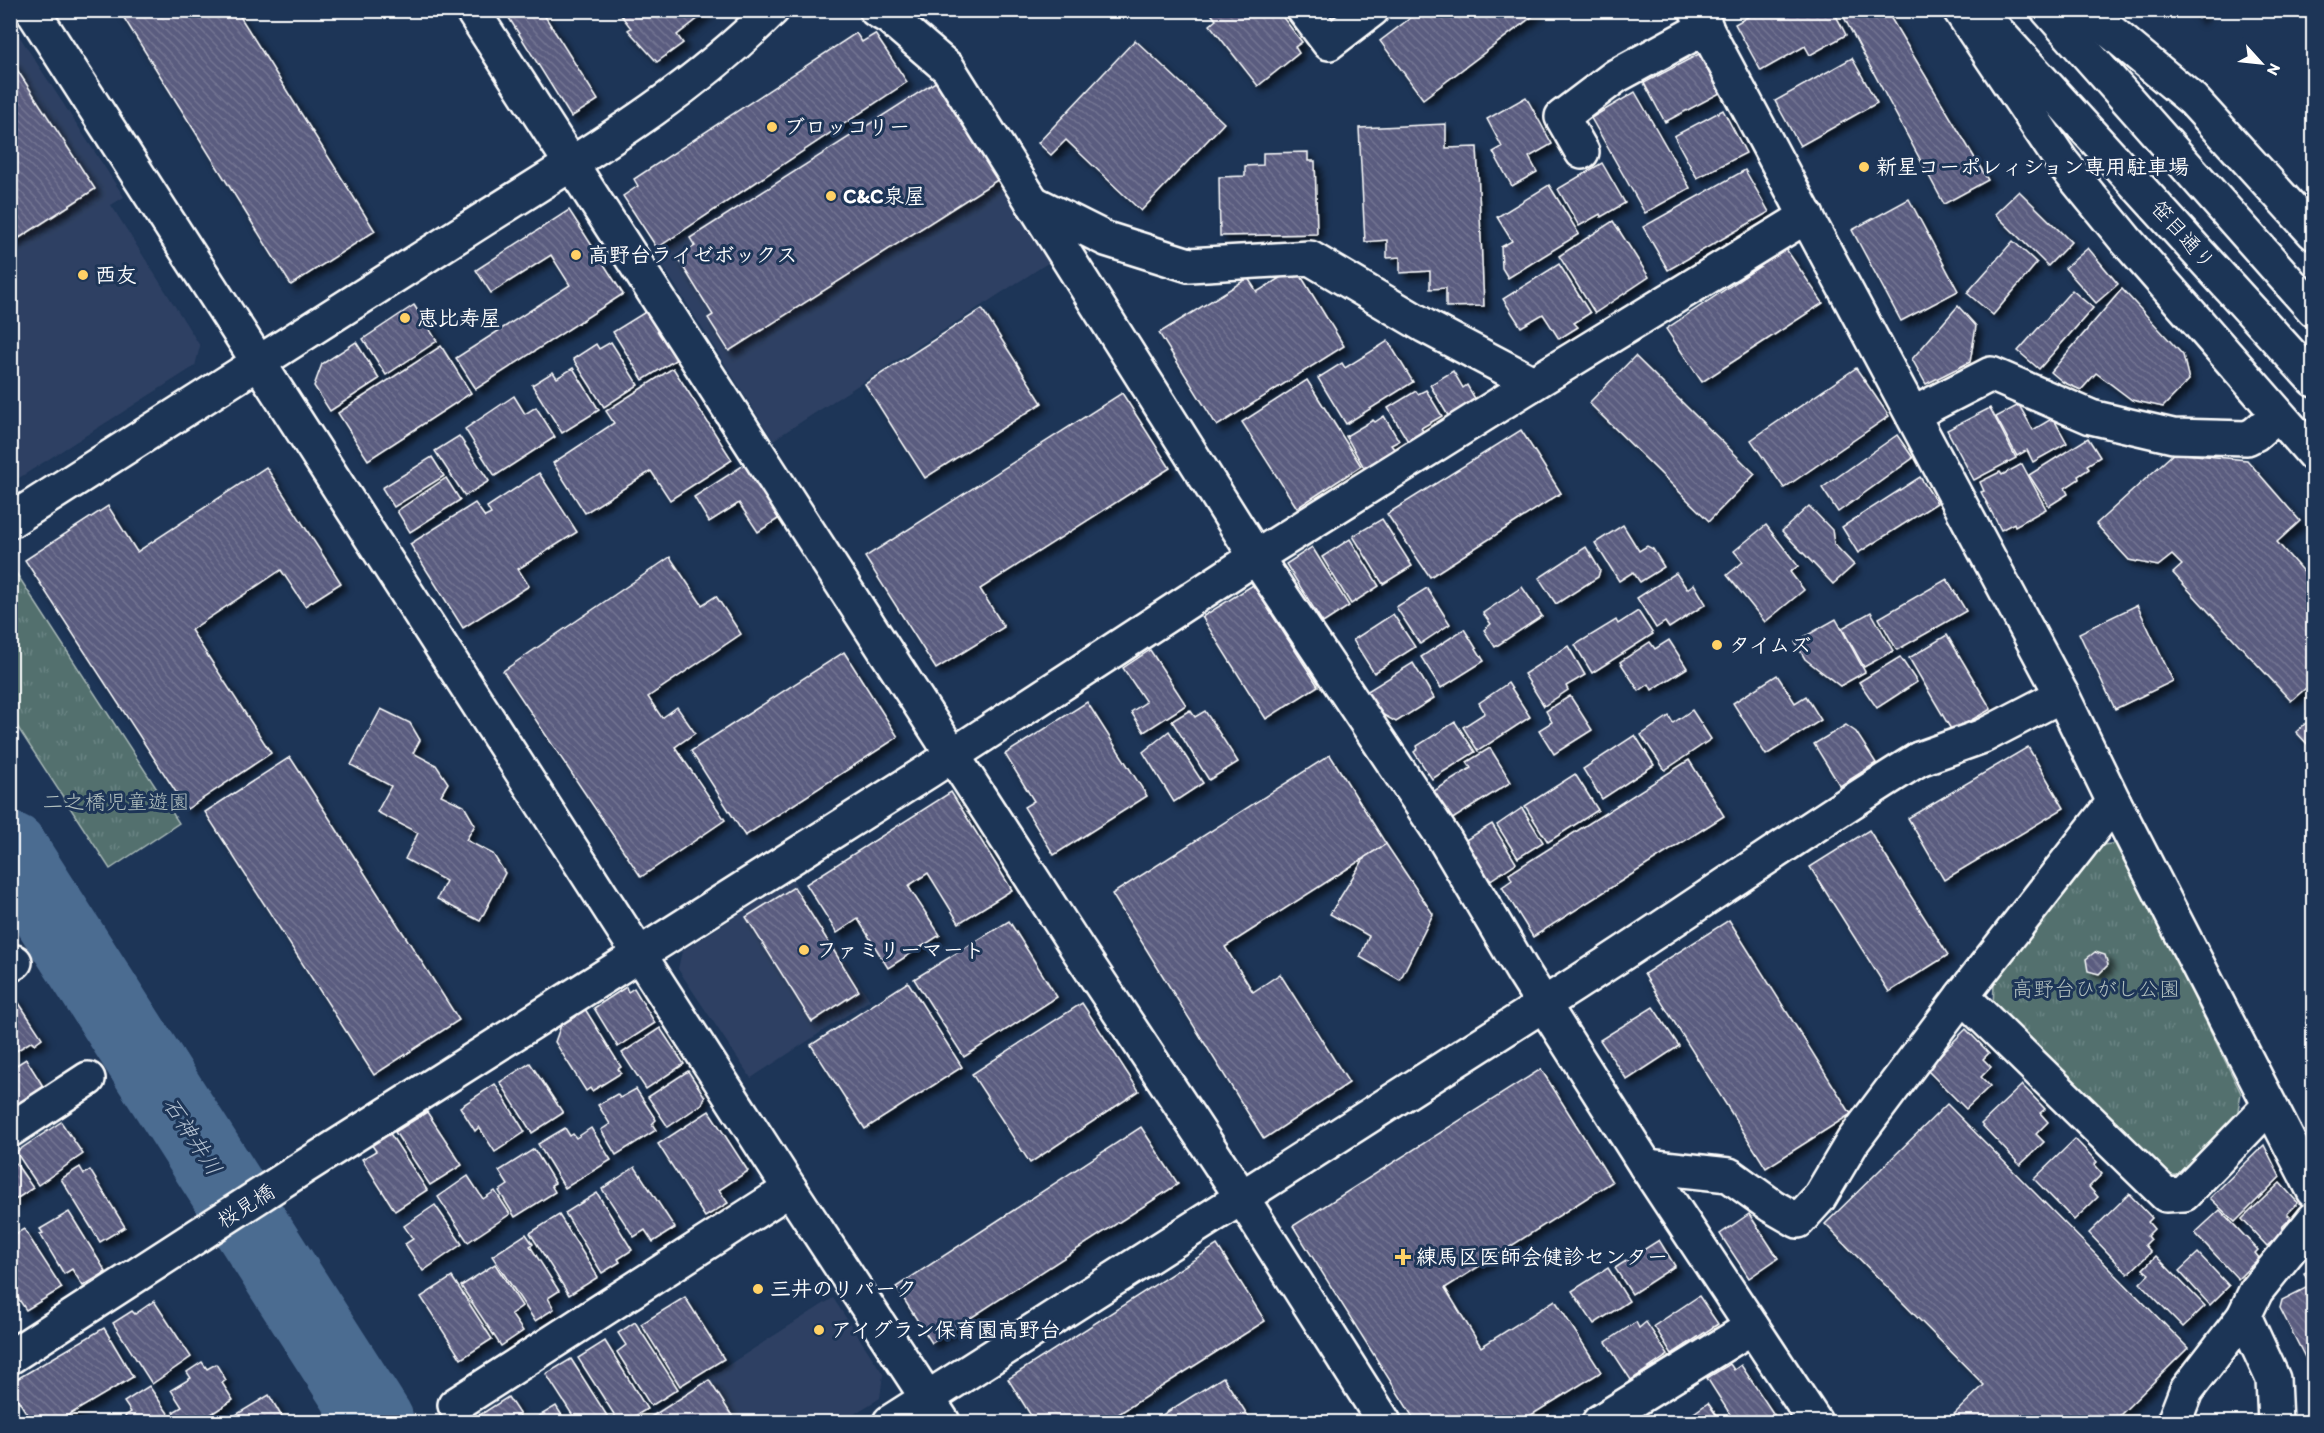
<svg xmlns="http://www.w3.org/2000/svg" width="2324" height="1433" viewBox="0 0 2324 1433" font-family="Itim,'Klee One',sans-serif">
<style>
.built{fill:#2f4163}
.grass{fill:url(#grass-tufts);stroke:#a8b8b6;stroke-width:1.5}
.lines{fill:none;stroke-linecap:round;stroke-linejoin:round}
.river{stroke:#4c6c91;stroke-width:76}
.building{fill:url(#building-back-hatch);stroke:#fff;stroke-width:1.5;filter:url(#shadow)}
.minor-casing{stroke:#fff;stroke-width:38}
.tertiary-casing{stroke:#fff;stroke-width:38}
.secondary-casing{stroke:#fff;stroke-width:38}
.minor{stroke:#1d3557;stroke-width:33}
.tertiary{stroke:#1d3557;stroke-width:33}
.secondary{stroke:#1d3557;stroke-width:33}
.poi-dot{fill:#ffd166;stroke:#1d3557;stroke-width:2}
.labels{text-anchor:middle;stroke-width:6;stroke-linejoin:round;paint-order:stroke}
.poi-label{font-size:21px;font-weight:bold;fill:#fff;stroke:#1d3557;text-anchor:start}
.street-label{font-size:21px;fill:#fff;stroke:#1d3557}
.park-label{font-size:21px;fill:#b1bfbe;stroke:#1d3557}
.water-label{font-size:22px;font-style:italic;fill:#b7c4d3;stroke:#1d3557}
</style>
<defs>
<pattern id="grass-tufts" width="24" height="20" patternUnits="userSpaceOnUse" patternTransform="scale(1.5)"><rect width="24" height="20" fill="#52706e"/><path d="M3 7l-1-3M5 7V3M7 7l1-3M15 17l-1-3M17 17v-4M19 17l1-3" fill="none" stroke="#6c8584"/></pattern>
<pattern id="building-back-hatch" width="6" height="6" patternUnits="userSpaceOnUse" patternTransform="scale(1.5)"><rect width="6" height="6" fill="#5a5c7f"/><path d="M-1 5l2 2M0 0l6 6M5-1l2 2" fill="none" stroke="#737492"/></pattern>
<filter id="shadow"><feDropShadow dx="5.5" dy="5.5" stdDeviation="3" flood-color="#0009"/></filter>
</defs>
<rect width="100%" height="100%" fill="#1d3557"/>
<filter id="ink" filterUnits="userSpaceOnUse"><feTurbulence type="fractalNoise" baseFrequency=".0167" numOctaves="2"/><feDisplacementMap in="SourceGraphic" scale="12" xChannelSelector="R" yChannelSelector="G"/><feConvolveMatrix kernelMatrix="1 2 1 2 8 2 1 2 1" color-interpolation-filters="sRGB"/></filter>
<g filter="url(#ink)">
<g class="built">
<path d="M10 22 124 197 111 205 200 346 195 366 11 483Z"/>
<path d="M941 75 1057 257 773 440 656 255Z"/>
<path d="M793 880 870 1000 751 1078 678 969 682 951Z"/>
<path d="M833 1298 883 1374 880 1398 841 1422H639Z"/>
</g>
<g class="grass">
<path d="M11 565 179 823 110 869 11 717Z"/>
<path d="M2118 843 2241 1093 2236 1122 2180 1175H2160L1993 1007 1994 984 2096 846Z"/>
</g>
<g class="lines">
<path class="river" d="M10 850 376 1422"/>
</g>
<g class="building">
<path d="M119 10H236L375 231 291 285Z"/>
<path d="M504 10H541L598 100 571 117Z"/>
<path d="M617 10H708V11L677 35 683 43 657 62 628 30 631 28Z"/>
<path d="M1218 10H1277L1302 42 1295 47 1299 53 1258 86 1210 25 1216 20 1212 15Z"/>
<path d="M1421 10H1541L1423 99 1380 41Z"/>
<path d="M1760 10H1833L1846 35 1810 55 1805 46 1761 71 1735 24Z"/>
<path d="M1840 10H1886L1988 180 1944 204Z"/>
<path d="M2191 10H2205L2198 18Z"/>
<path d="M856 33 862 42 875 34 907 82 657 248 623 196 638 186 634 179Z"/>
<path d="M1135 40 1224 123 1141 211 1066 140 1051 155 1038 143Z"/>
<path d="M1699 54 1720 93 1665 122 1644 83Z"/>
<path d="M1852 58 1877 103 1800 146 1775 101Z"/>
<path d="M10 59 95 189 10 244Z"/>
<path d="M937 81 999 179 729 351 708 318 713 315 677 257 695 246 690 238Z"/>
<path d="M1635 92 1690 188 1645 213 1591 118Z"/>
<path d="M1526 97 1552 144 1529 157 1537 172 1512 186 1493 152 1502 147 1487 119Z"/>
<path d="M1723 110 1746 153 1697 178 1674 136Z"/>
<path d="M1446 124V148L1477 147 1484 306 1446 307V288L1430 289V271L1400 273V257L1387 258V240L1365 242 1359 128Z"/>
<path d="M1308 152V161H1315L1317 234 1220 236 1219 177 1245 176V166L1263 165V153Z"/>
<path d="M1602 163 1625 203 1601 217 1600 214 1579 226 1558 189Z"/>
<path d="M1745 170 1769 212 1668 270 1643 227Z"/>
<path d="M1549 185 1579 234 1508 278 1502 268 1501 247 1512 241 1497 217Z"/>
<path d="M2019 191 2071 242 2048 266 1995 214Z"/>
<path d="M1909 199 1958 291 1901 321 1852 230Z"/>
<path d="M569 210 623 294 476 389 456 358 570 285 551 255 491 293 476 270Z"/>
<path d="M1613 221 1649 277 1595 313 1559 256Z"/>
<path d="M2013 241 2037 263 1993 315 1967 293Z"/>
<path d="M2088 248 2118 284 2096 303 2065 268Z"/>
<path d="M1786 249 1823 303 1702 382 1666 329Z"/>
<path d="M1559 264 1590 313 1574 323 1578 327 1559 339 1543 314 1521 327 1503 299Z"/>
<path d="M1296 268 1344 346 1217 426 1159 333 1248 278 1257 292Z"/>
<path d="M2122 289 2183 355 2189 380 2163 407 2132 400 2096 373 2081 390 2063 382 2051 372Z"/>
<path d="M2072 290 2093 308 2039 369 2018 351Z"/>
<path d="M414 305 437 341 386 375 363 339Z"/>
<path d="M1958 306 1976 326 1970 362 1926 384 1912 359Z"/>
<path d="M982 309 1042 403 925 478 865 384Z"/>
<path d="M647 311 677 359 643 380 613 332Z"/>
<path d="M1388 341 1413 382 1346 424 1318 378 1342 363 1345 368Z"/>
<path d="M356 342 379 379 330 411 314 386 322 364Z"/>
<path d="M611 342 638 385 604 407 573 359 596 344 599 349Z"/>
<path d="M441 346 471 393 368 460 338 413Z"/>
<path d="M1635 356 1755 474 1709 521 1589 403Z"/>
<path d="M573 368 599 410 562 433 532 385 553 372 557 378Z"/>
<path d="M673 368 732 460 670 500 651 471 585 513 553 463 614 423 606 411Z"/>
<path d="M1856 368 1889 416 1784 488 1751 440Z"/>
<path d="M1453 371 1463 388 1467 385 1477 402 1450 419 1430 385Z"/>
<path d="M1307 380 1361 466 1297 508 1242 422Z"/>
<path d="M1426 390 1442 416 1421 428 1424 433 1409 443 1388 408 1416 391 1418 394Z"/>
<path d="M1122 393 1170 468 980 589 1004 627 936 669 865 557Z"/>
<path d="M514 396 525 414 536 407 555 437 495 476 465 429Z"/>
<path d="M2019 405 2033 430 2053 418 2067 443 2033 462 2027 450 2017 456 1996 417Z"/>
<path d="M1990 408 2016 458 1974 480 1947 430Z"/>
<path d="M1384 416 1399 441 1391 445 1394 449 1379 458 1381 462 1366 471 1346 436 1373 420 1375 422Z"/>
<path d="M1521 430 1561 493 1430 577 1387 514Z"/>
<path d="M1897 435 1913 458 1838 512 1822 488Z"/>
<path d="M459 436 489 481 465 496 435 451Z"/>
<path d="M2088 438 2100 457 2087 465 2089 469 2078 476 2079 479 2065 488 2068 494 2049 506 2029 475Z"/>
<path d="M2174 453 2247 460 2300 521 2277 542 2314 584V681L2291 701 2173 573 2182 565 2172 555 2158 566 2129 560 2096 524Z"/>
<path d="M432 457 444 476 394 507 382 488Z"/>
<path d="M747 463 781 517 758 532 739 503 709 522 694 497Z"/>
<path d="M2022 464 2046 509 2015 526 2014 523 2001 530 1981 492 1984 491 1980 482 2000 472 2002 475Z"/>
<path d="M266 467 341 583 305 606 281 570 191 630 271 753 187 809 25 560 108 506 137 552Z"/>
<path d="M539 473 577 532 518 569 529 586 463 628 410 544 475 503 485 517 491 514 487 507Z"/>
<path d="M1920 477 1937 503 1858 553 1842 527Z"/>
<path d="M446 478 460 500 410 532 397 511Z"/>
<path d="M1809 506 1832 530 1834 544 1854 565 1833 584 1782 531Z"/>
<path d="M1382 519 1412 566 1383 584 1353 536Z"/>
<path d="M1623 525 1639 551 1647 546 1653 549 1664 567 1640 582 1633 572 1619 581 1595 543Z"/>
<path d="M1766 525 1798 566 1790 572 1804 590 1765 622 1727 575 1743 562 1734 551Z"/>
<path d="M1350 539 1379 586 1351 604 1322 557Z"/>
<path d="M1312 547 1349 606 1323 623 1286 564Z"/>
<path d="M1586 547 1600 570 1598 577 1556 604 1539 578Z"/>
<path d="M670 557 702 605 716 596 741 634 648 697 662 718 677 707 695 733 675 747 725 820 641 877 503 671Z"/>
<path d="M1676 573 1687 589 1694 584 1706 604 1669 628 1665 622 1656 628 1637 598Z"/>
<path d="M1947 579 1966 611 1897 650 1879 618Z"/>
<path d="M1253 585 1318 686 1266 719 1202 617Z"/>
<path d="M1522 587 1542 616 1495 647 1484 630 1491 624 1483 613Z"/>
<path d="M1427 588 1450 624 1420 644 1396 607Z"/>
<path d="M2137 605 2173 681 2115 709 2079 633Z"/>
<path d="M1638 611 1653 634 1592 673 1575 645 1616 620 1618 624Z"/>
<path d="M1871 612 1893 651 1864 667 1842 628Z"/>
<path d="M1393 614 1415 647 1374 673 1353 640Z"/>
<path d="M1836 619 1865 672 1840 686 1805 659 1795 642Z"/>
<path d="M1464 629 1484 661 1441 688 1421 657Z"/>
<path d="M1947 635 1991 709 1952 731 1909 658Z"/>
<path d="M1669 640 1687 668 1652 690 1649 684 1639 691 1620 662 1650 642 1655 649Z"/>
<path d="M1568 646 1585 675 1566 686 1568 690 1544 706 1524 674Z"/>
<path d="M1150 650 1186 705 1144 732 1131 712 1146 702 1123 668Z"/>
<path d="M844 652 898 737 745 836 691 751Z"/>
<path d="M1900 657 1917 682 1877 708 1859 682Z"/>
<path d="M1413 663 1434 698 1396 722 1380 713 1366 692Z"/>
<path d="M1777 675 1795 703 1806 696 1821 720 1766 755 1733 703Z"/>
<path d="M1508 683 1530 717 1478 751 1463 727 1485 713 1479 703Z"/>
<path d="M1570 696 1592 730 1554 754 1539 730 1552 722 1546 711Z"/>
<path d="M1087 702 1147 796 1054 855 1024 807 1034 801 1005 754Z"/>
<path d="M381 709 410 723 420 740 413 753 436 765 448 783 441 795 464 806 475 825 466 840 493 854 505 873 480 921 437 899 446 881 405 859 418 833 377 812 391 786 351 765Z"/>
<path d="M1190 710 1195 717 1205 711 1238 762 1209 780 1172 721Z"/>
<path d="M1692 710 1711 739 1665 770 1641 735 1669 716 1673 723Z"/>
<path d="M2314 716V751L2296 732Z"/>
<path d="M1455 722 1475 752 1432 779 1414 752 1418 749 1417 746Z"/>
<path d="M1846 725 1856 732 1876 763 1840 786 1814 744Z"/>
<path d="M1169 731 1203 783 1174 802 1143 752Z"/>
<path d="M1635 735 1654 765 1602 799 1583 769Z"/>
<path d="M2028 747 2064 808 1944 880 1908 818Z"/>
<path d="M1490 748 1511 782 1451 820 1434 791 1471 768 1467 762Z"/>
<path d="M1330 755 1386 844 1225 947 1253 992 1280 974 1349 1083 1264 1139 1112 894Z"/>
<path d="M290 757 459 1020 374 1075 205 812Z"/>
<path d="M1689 760 1724 816 1533 937 1502 887 1512 880 1509 874Z"/>
<path d="M1575 774 1598 810 1548 842 1525 806Z"/>
<path d="M951 792 1012 890 959 923 928 873 908 886 940 935 888 968 858 919 837 933 806 884Z"/>
<path d="M1522 808 1543 842 1518 858 1497 825Z"/>
<path d="M1492 824 1516 863 1489 881 1464 841Z"/>
<path d="M1869 830 1948 955 1889 992 1810 867Z"/>
<path d="M1386 844 1433 914 1400 980 1360 957 1369 936 1330 914 1365 857Z"/>
<path d="M794 887 859 991 812 1022 746 917Z"/>
<path d="M1729 920 1851 1114 1766 1168 1644 974Z"/>
<path d="M1009 921 1057 997 964 1057 914 979Z"/>
<path d="M2095 952 2105 955 2108 965 2099 974 2088 971 2086 959Z"/>
<path d="M908 982 962 1067 865 1129 811 1045Z"/>
<path d="M626 987 628 992 634 988 655 1023 618 1047 594 1008Z"/>
<path d="M15 997 42 1038 34 1044 32 1041 10 1055V1000Z"/>
<path d="M1082 1003 1139 1091 1030 1163 972 1074Z"/>
<path d="M1653 1007 1679 1046 1627 1080 1600 1040Z"/>
<path d="M585 1009 621 1067 618 1069 621 1073 592 1091 590 1088 586 1091 555 1042 561 1025Z"/>
<path d="M2314 1014V1029L2306 1023Z"/>
<path d="M660 1028 684 1064 646 1089 622 1053Z"/>
<path d="M1966 1029 1989 1053 1983 1059 1991 1067 1981 1077 1990 1086 1966 1109 1926 1069Z"/>
<path d="M26 1059 46 1091 10 1114V1069Z"/>
<path d="M530 1063 563 1113 532 1133 500 1082Z"/>
<path d="M1541 1069 1612 1182 1445 1288 1481 1347 1555 1300 1601 1372 1520 1422H1416L1293 1226Z"/>
<path d="M688 1071 705 1097 702 1104 668 1127 648 1097Z"/>
<path d="M495 1084 525 1132 495 1152 479 1127 475 1131 460 1107Z"/>
<path d="M2022 1085 2045 1109 2040 1113 2048 1122 2036 1134 2044 1142 2020 1165 1981 1124Z"/>
<path d="M636 1089 656 1120 652 1124 656 1130 616 1155 601 1130 610 1124 598 1105 617 1094 620 1098Z"/>
<path d="M1947 1104 2188 1348 2113 1422H1946L1984 1385 1825 1224Z"/>
<path d="M709 1111 748 1171 719 1190 728 1203 705 1217 658 1144Z"/>
<path d="M427 1112 462 1165 430 1185 395 1132Z"/>
<path d="M61 1122 83 1154 38 1185 16 1152Z"/>
<path d="M1141 1127 1178 1184 932 1343 896 1287Z"/>
<path d="M565 1128 570 1136 573 1134 576 1138 591 1128 611 1160 565 1188 538 1144Z"/>
<path d="M389 1132 427 1190 395 1211 362 1159 376 1151 371 1144Z"/>
<path d="M2075 1139 2097 1162 2094 1165 2102 1174 2089 1187 2098 1197 2074 1220 2034 1179Z"/>
<path d="M2264 1145 2280 1177 2235 1222 2210 1198Z"/>
<path d="M534 1149 555 1183 551 1185 555 1192 515 1217 499 1191 508 1185 499 1171Z"/>
<path d="M10 1155 33 1188 10 1203Z"/>
<path d="M80 1167 84 1174 90 1170 125 1227 100 1242 61 1179Z"/>
<path d="M635 1167 675 1228 653 1242 645 1230 634 1237 602 1189Z"/>
<path d="M468 1176 483 1199 495 1191 510 1214 468 1242 438 1197Z"/>
<path d="M2280 1183 2298 1203 2287 1214 2291 1218 2282 1227 2285 1230 2267 1246 2242 1219Z"/>
<path d="M597 1193 632 1250 618 1259 620 1262 602 1273 565 1213Z"/>
<path d="M2129 1194 2152 1218 2148 1222 2154 1229 2147 1236 2150 1240 2145 1245 2151 1252 2128 1274 2089 1233Z"/>
<path d="M435 1205 462 1244 423 1271 405 1244 413 1239 404 1226Z"/>
<path d="M2220 1210 2258 1250 2255 1253 2259 1258 2238 1279 2195 1233Z"/>
<path d="M69 1212 106 1272 83 1286 72 1269 64 1274 40 1234 43 1233 40 1229Z"/>
<path d="M1749 1214 1778 1258 1749 1278 1720 1234Z"/>
<path d="M559 1215 598 1277 569 1295 530 1233Z"/>
<path d="M24 1229 62 1288 26 1310 10 1286V1237Z"/>
<path d="M526 1234 533 1244 530 1246 559 1291 548 1298 554 1309 535 1321 492 1256Z"/>
<path d="M1659 1240 1675 1266 1632 1294 1615 1268Z"/>
<path d="M1217 1245 1265 1321 1106 1422H1035L1008 1379Z"/>
<path d="M2198 1253 2229 1286 2210 1305 2179 1271Z"/>
<path d="M2156 1256 2205 1306 2183 1327 2140 1283 2149 1274 2143 1269Z"/>
<path d="M495 1264 522 1306 511 1314 523 1331 501 1346 461 1286Z"/>
<path d="M1608 1268 1629 1301 1594 1324 1572 1291Z"/>
<path d="M2314 1268V1375L2280 1308 2282 1300 2310 1286 2304 1273Z"/>
<path d="M452 1277 492 1339 461 1359 421 1297Z"/>
<path d="M1699 1296 1718 1324 1672 1354 1654 1326Z"/>
<path d="M685 1297 724 1359 680 1386 641 1324Z"/>
<path d="M154 1301 191 1357 152 1384 113 1323 132 1311 135 1314Z"/>
<path d="M635 1322 678 1389 651 1406 617 1352 626 1345 618 1333Z"/>
<path d="M1636 1322 1639 1328 1646 1322 1668 1355 1631 1380 1606 1342Z"/>
<path d="M104 1328 133 1377 57 1422H32L10 1387V1383Z"/>
<path d="M605 1341 647 1409 625 1422H619L578 1358Z"/>
<path d="M571 1359 611 1422H577L546 1374Z"/>
<path d="M202 1362 207 1369 216 1364 226 1380 222 1383 233 1400 199 1422H179L173 1412 182 1407 171 1390 191 1378 187 1372Z"/>
<path d="M1730 1364 1734 1370 1741 1365 1779 1422H1735L1707 1378Z"/>
<path d="M1223 1377 1252 1422H1151Z"/>
<path d="M709 1380 736 1422H643Z"/>
<path d="M149 1386 174 1422H129L125 1416 131 1412 124 1402Z"/>
<path d="M269 1395 285 1422H224Z"/>
<path d="M508 1397 520 1415 512 1422H474L472 1420Z"/>
<path d="M1708 1403 1721 1422H1681Z"/>
<path d="M556 1406 566 1422H529Z"/>
</g>
<g class="lines">
<g class="minor-casing">
<g id="minor">
<path d="M472 10 1077 948 1241 1196 1384 1422"/>
<path d="M876 10 890 18 948 68 1256 557 1445 840 1523 972 1646 1166 1815 1422"/>
<path d="M1304 10 1329 43 1372 10"/>
<path d="M1696 10 2062 695 2114 802 2314 1191"/>
<path d="M1582 152 1562 117 1616 76 1706 27"/>
<path d="M1032 202 1106 239 1189 265 1310 258 1425 326 1533 383"/>
<path d="M1913 414 1991 374 2091 417 2173 436 2247 438 2255 434 2277 415"/>
<path d="M1919 759 1983 736 2062 695"/>
<path d="M10 965 15 962"/>
<path d="M1962 996 2166 1195 2184 1194 2269 1106"/>
<path d="M10 1130 88 1079"/>
<path d="M1646 1166 1729 1175 1772 1206 1798 1221 1819 1198 1853 1141 1962 996 2114 802"/>
<path d="M2244 1316 2273 1379 2275 1422"/>
<path d="M10 1357 293 1174 930 770 1256 557 1521 391 1807 216"/>
<path d="M455 1405 790 1189"/>
<path d="M1599 1422 1752 1327"/>
<path d="M2174 1422 2186 1391 2244 1316 2256 1291 2314 1219"/>
</g>
</g>
<g class="tertiary-casing">
<g id="tertiary">
<path d="M32 10 790 1189 943 1422"/>
<path d="M10 521C161 425 311 329 462 233 569 164 681 102 772 10"/>
<path d="M890 1422C1117 1275 1346 1131 1574 985 1690 911 1802 831 1919 759"/>
</g>
</g>
<g class="secondary-casing">
<g id="secondary">
<path d="M1960 10 2062 162 2125 239 2314 455"/>
<path d="M2048 10 2314 310"/>
<path d="M2085 10 2193 100 2314 233"/>
<path d="M1984 17 2314 380"/>
</g>
</g>
<use href="#minor" class="minor"/>
<use href="#tertiary" class="tertiary"/>
<use href="#secondary" class="secondary"/>
</g>
</g>
<g class="poi-dot">
<circle cx="772" cy="127" r="6"/>
<circle cx="1864" cy="167" r="6"/>
<circle cx="831" cy="196" r="6"/>
<circle cx="576" cy="255" r="6"/>
<circle cx="83" cy="275" r="6"/>
<circle cx="405" cy="318" r="6"/>
<circle cx="1717" cy="645" r="6"/>
<circle cx="804" cy="950" r="6"/>
<path d="M1400 1248h6v6h6v6h-6v6h-6v-6h-6v-6h6z"/>
<circle cx="758" cy="1289" r="6"/>
<circle cx="819" cy="1330" r="6"/>
</g>
<g class="labels">
<g class="poi-label">
<text x="784" y="134">ブロッコリー</text>
<text x="1876" y="174">新星コーポレィション専用駐車場</text>
<text x="843" y="203">C&amp;C泉屋</text>
<text x="588" y="262">高野台ライゼボックス</text>
<text x="95" y="282">西友</text>
<text x="417" y="325">恵比寿屋</text>
<text x="1729" y="652">タイムズ</text>
<text x="816" y="957">ファミリーマート</text>
<text x="1416" y="1264">練馬区医師会健診センター</text>
<text x="770" y="1296">三井のリパーク</text>
<text x="831" y="1337">アイグラン保育園高野台</text>
</g>
<g class="street-label">
<text transform="translate(2183 235) rotate(48)" y="7">笹目通り</text>
<text transform="translate(246 1206) rotate(-32)" y="7">桜見橋</text>
</g>
<g class="park-label">
<text x="116" y="809">二之橋児童遊園</text>
<text x="2096" y="996">高野台ひがし公園</text>
</g>
<g class="water-label">
<text transform="translate(193 1136) rotate(57)" y="8">石神井川</text>
</g>
</g>
<rect width="2324" height="1433" fill="none" stroke="#1d3557" stroke-width="36"/>
<rect x="18" y="18" width="2288" height="1397" fill="none" stroke="#fff" stroke-width="2" filter="url(#ink)"/>
<g transform="translate(2261 63) rotate(117)" stroke="#1d3557" stroke-width="4.5" paint-order="stroke">
<path d="M0-4.5L10 22L0 15L-10 22Z" fill="#ffffff"/>
<text y="-9" font-size="16" font-weight="bold" text-anchor="middle" fill="#ffffff">N</text>
</g>
</svg>
